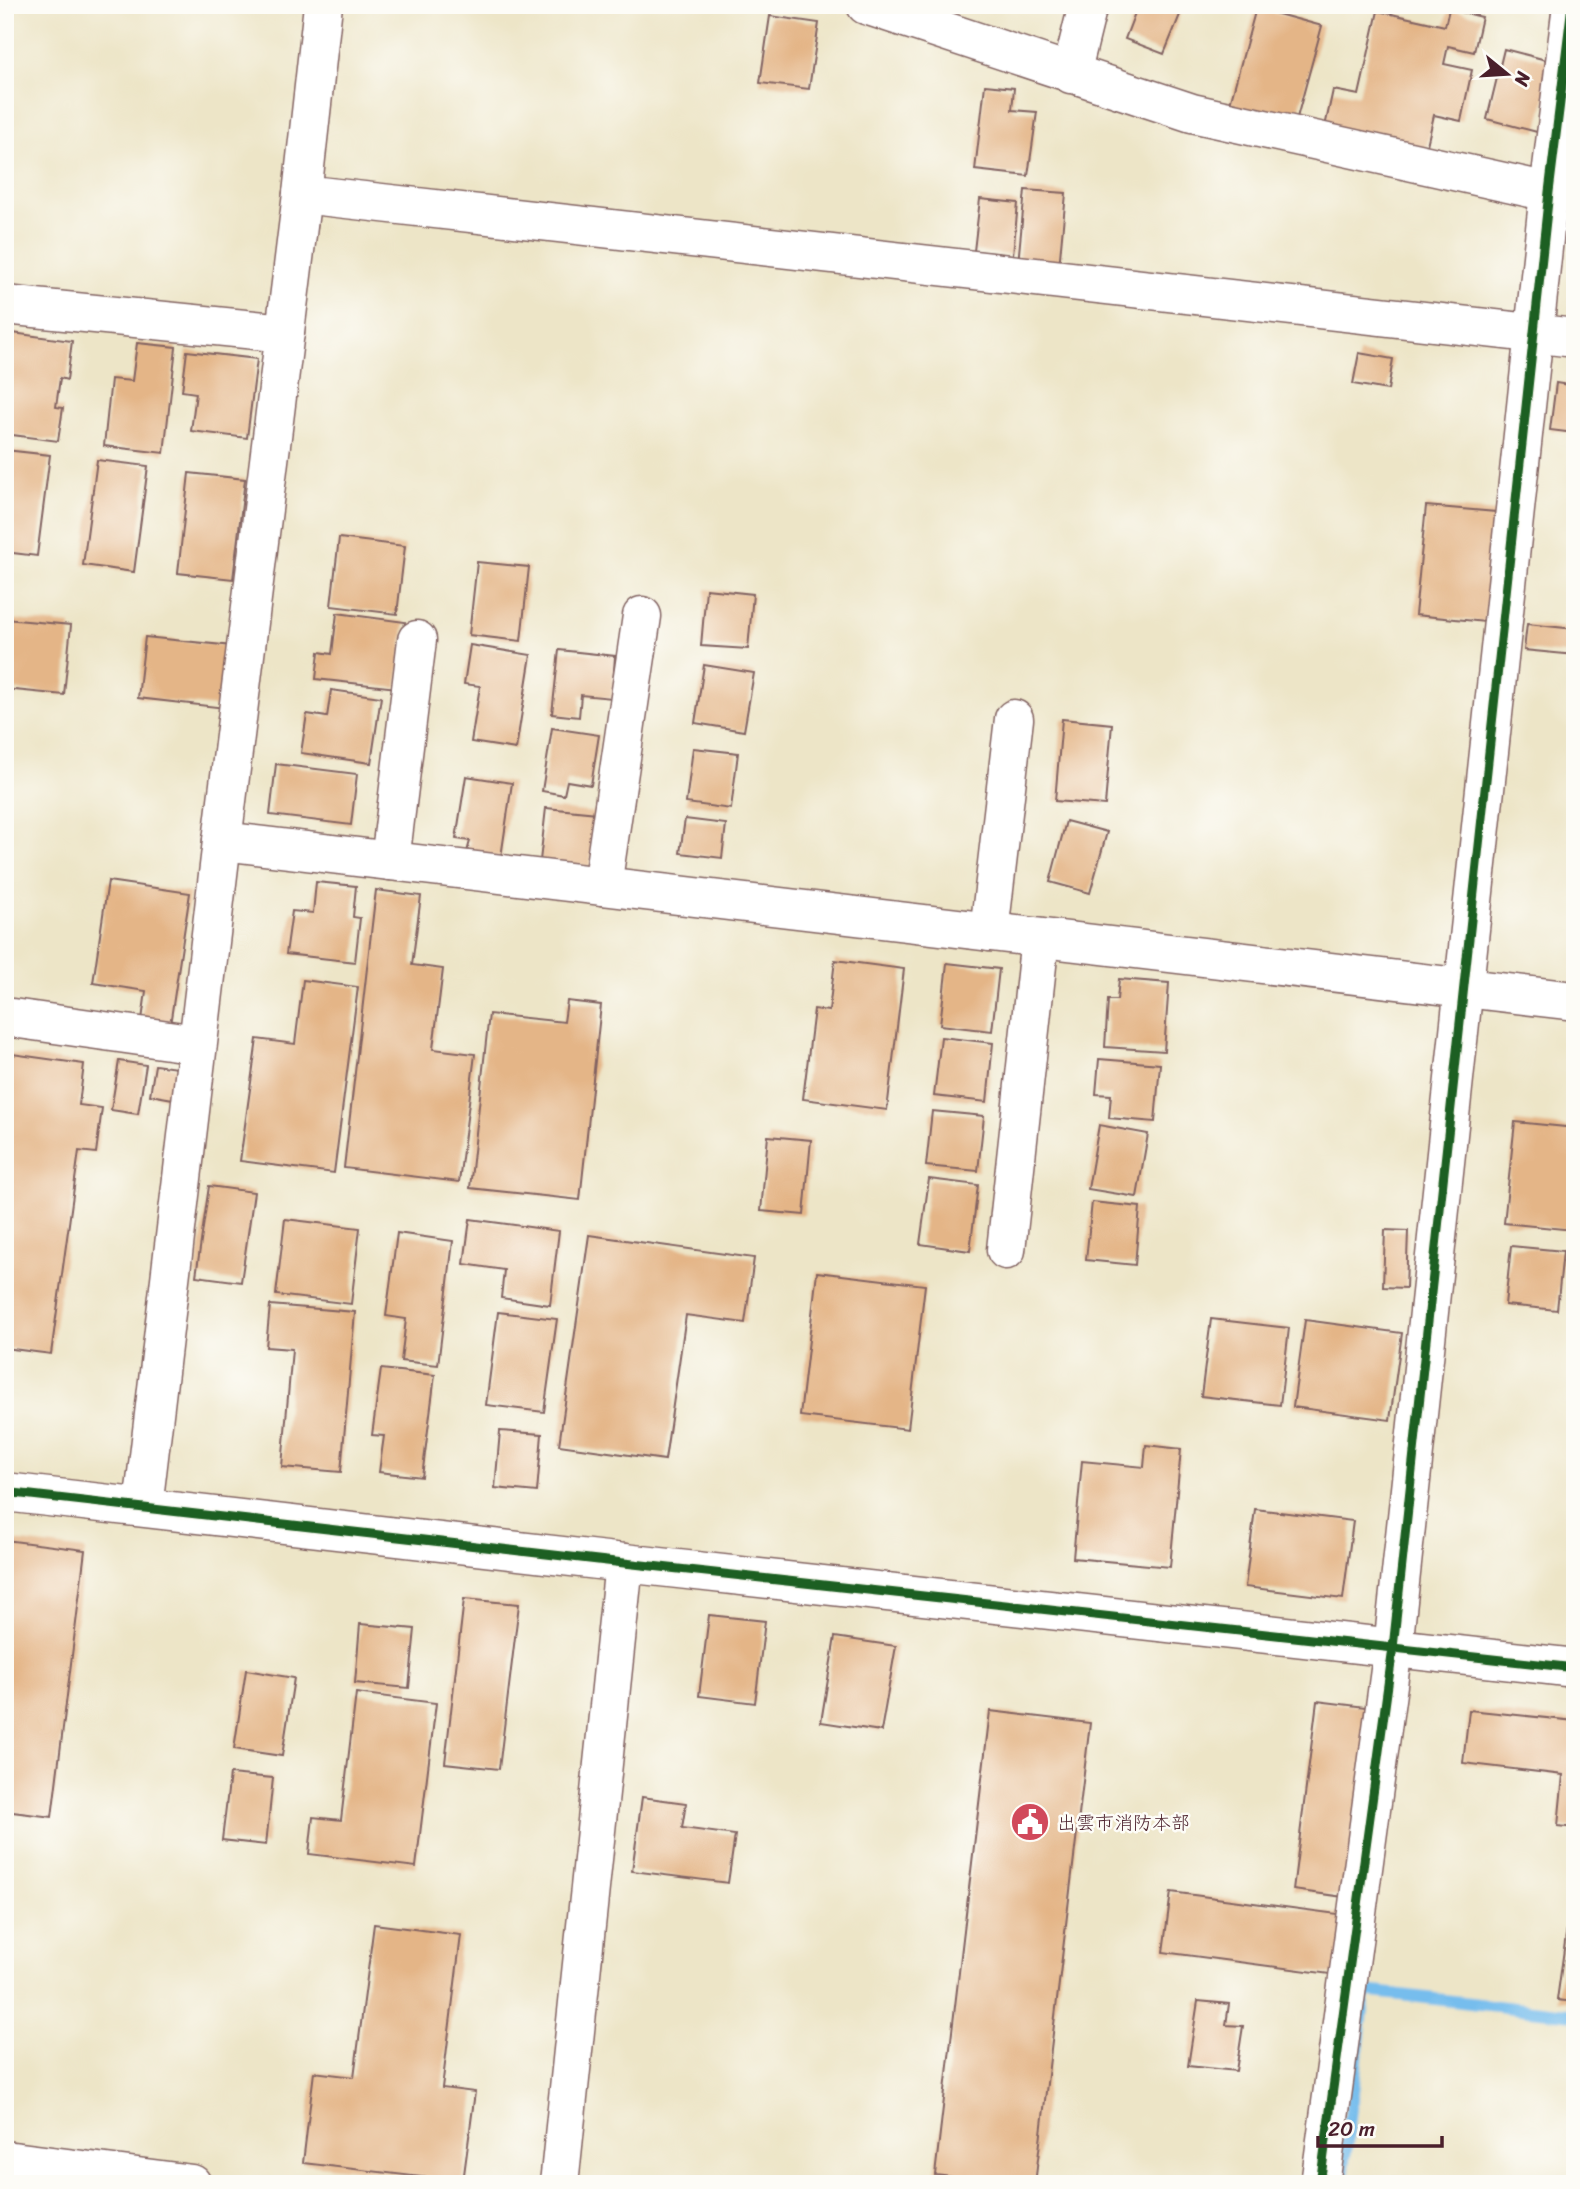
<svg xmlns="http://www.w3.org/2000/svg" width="1580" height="2189" viewBox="0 0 1580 2189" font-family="Sriracha,'Klee One',sans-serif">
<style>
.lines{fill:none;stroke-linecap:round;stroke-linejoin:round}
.stream{stroke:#76bded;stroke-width:12}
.building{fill:#e4b587}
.minor-casing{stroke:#836462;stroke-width:41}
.tertiary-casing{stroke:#836462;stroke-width:41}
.minor{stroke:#fff;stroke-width:38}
.tertiary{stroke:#fff;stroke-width:38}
.cycleway-casing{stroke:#fdfcf7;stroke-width:13}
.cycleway{stroke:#1b5e20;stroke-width:9}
.labels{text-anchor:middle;stroke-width:5;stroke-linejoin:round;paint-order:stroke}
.poi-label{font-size:19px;fill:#4a1f2b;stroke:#fdfcf7;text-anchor:start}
</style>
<rect width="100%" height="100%" fill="#fdfcf7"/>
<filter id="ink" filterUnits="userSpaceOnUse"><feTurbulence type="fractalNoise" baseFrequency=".0143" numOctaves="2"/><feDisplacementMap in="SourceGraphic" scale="14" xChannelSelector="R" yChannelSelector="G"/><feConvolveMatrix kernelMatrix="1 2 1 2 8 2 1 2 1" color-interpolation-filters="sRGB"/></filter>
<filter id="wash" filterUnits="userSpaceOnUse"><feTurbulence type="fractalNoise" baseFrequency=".00686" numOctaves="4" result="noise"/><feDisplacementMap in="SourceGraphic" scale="28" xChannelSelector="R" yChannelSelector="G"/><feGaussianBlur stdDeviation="1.57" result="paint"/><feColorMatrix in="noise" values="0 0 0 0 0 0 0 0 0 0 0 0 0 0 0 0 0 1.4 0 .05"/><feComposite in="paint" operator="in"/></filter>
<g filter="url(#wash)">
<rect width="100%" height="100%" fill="#ede5c7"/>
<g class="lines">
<path class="stream" d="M1342 2184 1365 1991 1575 2015"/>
</g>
<g id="blocks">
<g class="building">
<path d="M1138 5H1184L1164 54 1125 39Z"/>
<path d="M1256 8 1322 26 1295 125 1229 107Z"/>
<path d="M1449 9 1482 17 1474 52 1448 46 1444 64 1472 70 1461 121 1434 115 1424 158 1323 136 1333 90 1359 95 1378 11 1445 26Z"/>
<path d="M770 16 819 23 809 89 760 83Z"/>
<path d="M1504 49 1554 62 1537 132 1487 119Z"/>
<path d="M985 85 1014 88 1012 110 1037 112 1028 176 975 170Z"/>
<path d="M1025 190 1066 193 1059 268 1018 264Z"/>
<path d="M980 199 1018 203 1013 255 974 251Z"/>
<path d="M5 332 72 341 67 380 60 378 56 407 63 408 58 441 5 434Z"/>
<path d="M137 343 176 347 164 453 104 446 111 379 132 381Z"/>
<path d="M187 351 257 359 247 438 191 431 196 393 182 391Z"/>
<path d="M1359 353 1393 359 1388 390 1353 384Z"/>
<path d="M1556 383 1575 386V433L1550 430Z"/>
<path d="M5 450 50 455 37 556 5 552Z"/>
<path d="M97 460 148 466 134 572 83 565Z"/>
<path d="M189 473 245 479 233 579 178 573Z"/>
<path d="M1426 506 1496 512 1485 622 1415 615Z"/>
<path d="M339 538 405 546 397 614 331 606Z"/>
<path d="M477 562 529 567 521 641 469 635Z"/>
<path d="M706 589 753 594 748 649 701 646Z"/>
<path d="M337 613 405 622 397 688 316 679 319 652 332 654Z"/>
<path d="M5 619 71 625 64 695 5 689Z"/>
<path d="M1527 624 1575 629V655L1524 650Z"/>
<path d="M145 637 232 646 225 708 138 698Z"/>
<path d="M470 645 531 655 516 749 471 742 480 686 464 684Z"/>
<path d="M559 650 615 656 612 698 581 695 579 717 552 714Z"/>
<path d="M704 665 754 673 744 731 695 723Z"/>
<path d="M331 690 381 697 371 763 301 753 307 714 327 717Z"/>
<path d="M1062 719 1112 724 1105 805 1055 801Z"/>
<path d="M552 728 599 735 591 785 567 781 564 795 542 791Z"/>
<path d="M693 748 738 753 731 809 686 803Z"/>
<path d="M276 764 357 774 351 825 270 815Z"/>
<path d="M466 776 512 783 501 857 467 852 470 841 456 839Z"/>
<path d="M546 808 597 813 590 866 540 861Z"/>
<path d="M685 819 726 824 722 858 680 853Z"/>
<path d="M1066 821 1107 832 1090 893 1050 882Z"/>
<path d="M108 881 190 893 170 1025 142 1020 146 991 93 983Z"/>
<path d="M316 882 356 886 353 917 360 918 355 962 286 954 292 911 313 913Z"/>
<path d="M376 890 421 896 412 965 443 969 433 1049 475 1054 459 1182 344 1168Z"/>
<path d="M835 960 904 969 887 1110 803 1099 814 1009 829 1011Z"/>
<path d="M947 963 999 969 992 1031 940 1025Z"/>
<path d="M1119 979 1169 983 1164 1051 1105 1047 1108 1000H1117Z"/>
<path d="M303 980 358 987 334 1173 240 1161 257 1039 295 1044Z"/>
<path d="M567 1001 601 1005 580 1200 470 1188 489 1014 564 1022Z"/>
<path d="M941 1037 993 1043 987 1102 934 1096Z"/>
<path d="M5 1053 84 1064 79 1105 102 1108 96 1153 79 1151 51 1354 5 1348Z"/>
<path d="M1099 1059 1160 1064 1155 1122 1109 1118 1111 1095 1096 1094Z"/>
<path d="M119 1061 146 1065 138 1114 111 1110Z"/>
<path d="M155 1065 177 1068 173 1099 150 1095Z"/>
<path d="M932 1111 984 1116 978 1171 926 1166Z"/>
<path d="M1515 1122 1575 1128 1573 1230 1504 1223Z"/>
<path d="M1099 1125 1148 1134 1137 1197 1088 1189Z"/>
<path d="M768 1136 811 1140 804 1215 761 1211Z"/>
<path d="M929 1179 978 1185 970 1251 920 1244Z"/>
<path d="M209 1186 254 1192 241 1282 196 1276Z"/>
<path d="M1092 1202 1140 1207 1135 1265 1086 1260Z"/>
<path d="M285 1219 360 1228 351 1304 276 1295Z"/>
<path d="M470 1219 559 1231 550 1305 501 1298 504 1270 464 1264Z"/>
<path d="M1385 1230 1408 1231 1406 1288 1383 1287Z"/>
<path d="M397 1233 453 1241 438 1365 401 1361 406 1319 386 1316Z"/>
<path d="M589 1235 754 1258 745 1323 686 1315 665 1460 559 1445Z"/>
<path d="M1511 1246 1563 1251 1557 1310 1505 1305Z"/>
<path d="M817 1272 925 1285 908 1429 800 1416Z"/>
<path d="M270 1305 355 1312 341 1472 282 1467 292 1349 266 1347Z"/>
<path d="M498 1312 557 1319 544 1412 486 1405Z"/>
<path d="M1211 1319 1289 1328 1280 1405 1201 1396Z"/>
<path d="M1305 1320 1402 1333 1390 1420 1293 1407Z"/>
<path d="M381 1369 435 1375 422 1477 379 1472 384 1436 372 1435Z"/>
<path d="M500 1431 542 1434 537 1492 495 1488Z"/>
<path d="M1146 1445 1181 1449 1170 1567 1073 1558 1082 1461 1144 1467Z"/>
<path d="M1255 1509 1353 1521 1343 1599 1245 1587Z"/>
<path d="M5 1540 85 1550 52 1817 5 1811Z"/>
<path d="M464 1599 519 1604 499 1769 445 1763Z"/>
<path d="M709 1615 765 1621 755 1703 699 1696Z"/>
<path d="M360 1624 415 1629 409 1688 355 1683Z"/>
<path d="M835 1637 896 1646 881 1731 821 1722Z"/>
<path d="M246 1670 294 1678 282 1756 234 1749Z"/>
<path d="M356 1693 436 1703 416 1867 309 1854 313 1817 341 1820Z"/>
<path d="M1317 1701 1374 1708 1351 1898 1293 1890Z"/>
<path d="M1469 1710 1575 1721V1828L1558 1826 1563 1775 1463 1763Z"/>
<path d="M990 1711 1090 1723 1035 2184H1013L935 2175Z"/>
<path d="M230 1774 273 1778 266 1845 222 1840Z"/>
<path d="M642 1797 686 1803 682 1828 735 1835 728 1883 632 1871Z"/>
<path d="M1171 1892 1345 1915 1337 1975 1163 1952Z"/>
<path d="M1569 1913 1575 1914V2002L1557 2000Z"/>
<path d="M374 1924 461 1935 442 2088 475 2092 463 2182 303 2163 314 2072 354 2077Z"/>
<path d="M1198 2001 1229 2004 1226 2025 1243 2026 1236 2071 1188 2066Z"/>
</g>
</g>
</g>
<g filter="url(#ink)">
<use href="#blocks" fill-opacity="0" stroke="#836462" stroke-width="2"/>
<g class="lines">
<g class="minor-casing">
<g id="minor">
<path d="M866 5 1192 113 1549 192"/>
<path d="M1071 74 1088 5"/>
<path d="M302 194 1575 338"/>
<path d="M5 305 285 333"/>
<path d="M222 841 1575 1001"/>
<path d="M390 861 417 640"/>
<path d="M602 886 642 616"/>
<path d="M989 932 1014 719"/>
<path d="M5 1017 197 1044"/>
<path d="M1006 1250 1040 938"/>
<path d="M143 1507 222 841 302 194 323 5"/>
<path d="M5 2160 192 2184"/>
<path d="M559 2184 624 1563"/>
<path d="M1320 2184 1393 1648 1549 192 1572 5"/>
</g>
</g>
<g class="tertiary-casing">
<path id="tertiary" d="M5 1492 624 1563 1575 1668"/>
</g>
<use href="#minor" class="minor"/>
<use href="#tertiary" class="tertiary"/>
<g class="cycleway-casing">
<g id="cycleway">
<path d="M5 1492 624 1563 1575 1668"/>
<path d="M1320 2184 1393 1648 1549 192 1572 5"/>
</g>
</g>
<use href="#cycleway" class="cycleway"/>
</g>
</g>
<defs>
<g id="civic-disc" transform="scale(2.0125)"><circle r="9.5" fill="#d1495b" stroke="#fdfcf7"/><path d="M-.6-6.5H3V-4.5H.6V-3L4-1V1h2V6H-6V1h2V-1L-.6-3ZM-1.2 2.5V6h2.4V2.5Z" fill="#fff"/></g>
</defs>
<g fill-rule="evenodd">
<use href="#civic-disc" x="1030" y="1822"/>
</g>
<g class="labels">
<g class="poi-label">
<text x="1057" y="1829">出雲市消防本部</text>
</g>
</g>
<rect width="1580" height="2189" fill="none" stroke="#fdfcf7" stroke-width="28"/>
<g transform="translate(1507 74) rotate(108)" stroke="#fdfcf7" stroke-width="5" paint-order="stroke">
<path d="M0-5L12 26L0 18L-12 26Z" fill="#4a1f2b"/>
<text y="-10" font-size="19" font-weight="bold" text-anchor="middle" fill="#4a1f2b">N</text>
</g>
<path d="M1318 2136v10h124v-10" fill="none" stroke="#4a1f2b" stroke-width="3.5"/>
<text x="1328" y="2136" font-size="21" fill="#4a1f2b" stroke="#fdfcf7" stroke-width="5" paint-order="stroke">20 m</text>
</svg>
